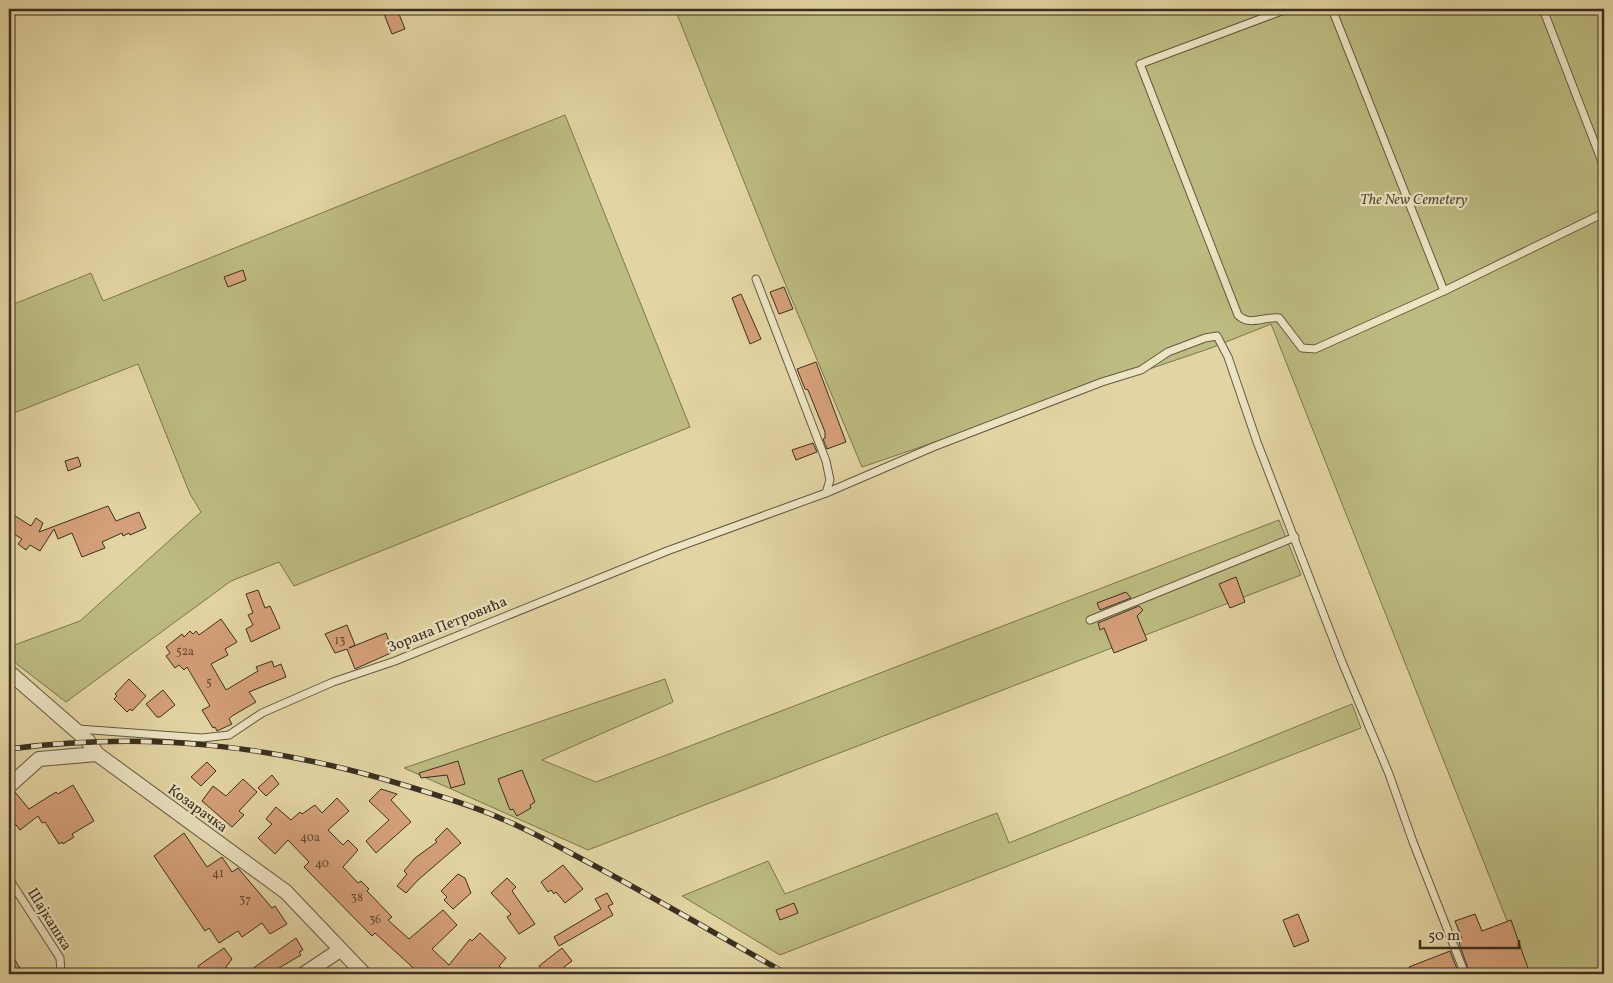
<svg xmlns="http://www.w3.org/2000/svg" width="1613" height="983" viewBox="0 0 1613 983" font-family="Vollkorn,serif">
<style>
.green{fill:#bcbb80;stroke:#7b7551}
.building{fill:#d5a079;stroke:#3a2f22}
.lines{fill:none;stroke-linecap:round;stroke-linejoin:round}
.service-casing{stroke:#645842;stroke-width:9}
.minor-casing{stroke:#645842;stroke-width:16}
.service{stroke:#ede4c3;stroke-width:7}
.minor{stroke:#ede4c3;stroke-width:14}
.rail-casing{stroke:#3a2f22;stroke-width:5.5}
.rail{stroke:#ede4c3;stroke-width:4;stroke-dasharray:11;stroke-linecap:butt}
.labels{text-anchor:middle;stroke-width:4.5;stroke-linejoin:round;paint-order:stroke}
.number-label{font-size:12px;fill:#614b38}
.park-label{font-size:15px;font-style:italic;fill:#544b35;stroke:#ede4c3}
.street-label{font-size:15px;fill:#3a2f22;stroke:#ede4c3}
</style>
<rect width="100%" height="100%" fill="#e3d5a3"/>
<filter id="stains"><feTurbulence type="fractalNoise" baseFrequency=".004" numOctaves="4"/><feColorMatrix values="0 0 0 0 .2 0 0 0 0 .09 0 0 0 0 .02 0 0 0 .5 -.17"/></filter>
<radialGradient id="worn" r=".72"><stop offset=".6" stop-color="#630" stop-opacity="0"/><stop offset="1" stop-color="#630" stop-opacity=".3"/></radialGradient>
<g class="green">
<path d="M675 9H1604V974H1528L1271 324 1211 348 862 467 777 264Z"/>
<path d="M565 115 690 427 294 586 279 562 231 581 66 702 9 658V647L80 621 201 512 190 494 138 364 9 415V306L91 273 103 301Z"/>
<path d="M1279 520 1301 575 588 850 404 768 665 679 673 702 542 760 596 782Z"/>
<path d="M1352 704 1361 728 780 955 682 896 768 861 785 894 997 813 1009 843Z"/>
</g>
<g class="building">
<path d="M382 9H397L405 29 392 34Z"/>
<path d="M243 270 246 280 228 287 224 277Z"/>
<path d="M784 287 793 309 779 314 770 292Z"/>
<path d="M741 294 761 339 750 344 732 298Z"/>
<path d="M816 362 846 442 827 449 823 439 825 438V432L808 390 805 389 797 369Z"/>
<path d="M813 443 817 452 796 460 792 450Z"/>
<path d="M78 457 81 466 68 471 65 461Z"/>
<path d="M108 506 116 521 139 512 146 528 130 535 129 533 123 536 122 533 102 542 105 548 82 557 72 533 58 539 54 529 40 551 30 545 26 550 18 544 22 539 9 531V512L31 526 36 518 43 523 39 532Z"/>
<path d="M1236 577 1245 602 1230 608 1219 584Z"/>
<path d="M258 590 265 608 270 606 280 628 251 642 246 629 253 625 248 615 253 613 246 594Z"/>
<path d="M1126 592 1131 598 1100 610 1097 603Z"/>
<path d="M1139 606 1143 610 1137 616 1147 640 1114 653 1104 628 1100 630 1098 623Z"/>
<path d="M221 619 237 642 225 649 228 655 211 664 226 690 258 671 256 667 272 661 274 667 281 664 286 677 249 692 256 702 232 716 229 719 232 724 217 731 215 727 213 728 202 710 210 706 187 667 184 670 179 665 175 668 166 656 170 653 166 647 182 634 184 637 190 631 193 634 196 631 199 635Z"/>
<path d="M347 625 355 645 349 648 386 633 393 652 355 669 347 649 335 653 325 634Z"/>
<path d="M129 679 146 696 132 711 130 709 127 712 114 699 117 696 115 694Z"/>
<path d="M163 690 175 705 160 717H157L146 704Z"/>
<path d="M458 761 465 784 451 788 447 775 421 778 419 773Z"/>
<path d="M207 762 216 771 201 786 191 777Z"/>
<path d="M522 770 535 802 530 805 531 808 517 816 513 809 510 810 498 779Z"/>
<path d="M272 775 279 784 266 796 258 788Z"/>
<path d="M243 779 257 792 239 811 244 815 232 827 202 801 213 786 226 796Z"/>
<path d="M73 785 94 821 72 834 74 837 63 844 62 842 59 844 45 822 42 823 38 816 20 830 9 816V797L15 792 29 809 56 792 58 794Z"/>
<path d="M381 789 397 794 391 800 411 822 376 853 366 841 389 820 369 801Z"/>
<path d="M337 798 349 811 328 830 343 845 348 840 358 850 343 867 358 883 361 881 369 889 367 891 392 917 388 920 409 939 443 910 457 925 432 949 449 965 470 939 472 941 480 933 506 958 499 966 506 974H420L375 933 372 936 304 867 309 862 288 840 275 854 258 838 272 824 266 819 276 807 291 820 300 812 302 814 315 805 322 813Z"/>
<path d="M447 828 461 843 418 880 406 893 397 886 407 874 404 871 415 858 437 842 435 840Z"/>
<path d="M184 833 207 867 222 857 232 872 238 868 272 908 275 906 287 924 270 934 262 923 242 937 238 931 219 943 209 928 205 931 154 856Z"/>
<path d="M563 865 583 889 565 903 556 892 554 894 551 890 548 892 541 882Z"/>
<path d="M458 874 465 878 471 893 453 909 444 900 447 897 441 891Z"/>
<path d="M507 878 516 887 512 891 535 924 519 934 507 917 511 914 491 893Z"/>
<path d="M607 893 613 904 608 906 613 915 559 946 554 937 601 909 595 899Z"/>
<path d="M794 903 798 913 780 920 776 910Z"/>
<path d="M1298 914 1309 941 1294 947 1283 920Z"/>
<path d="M1475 914 1482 931 1511 920 1530 974H1470L1460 946 1459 940 1462 939 1455 921Z"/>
<path d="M296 938 303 950 299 952 301 955 279 968 284 974H245Z"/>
<path d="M224 948 232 959 226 967 230 974H203L198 966Z"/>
<path d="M562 948 572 961 564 967 569 974H545L539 966Z"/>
<path d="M9 950 21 970 14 974H9Z"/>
<path d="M1450 951 1459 974H1413L1409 967Z"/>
</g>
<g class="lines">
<g class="service-casing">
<g id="service">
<path d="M1287 9 1140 64 1238 315C1250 327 1264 316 1279 318L1302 348 1315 349 1444 291 1604 213"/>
<path d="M1332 9 1444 291"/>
<path d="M1543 9 1604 167"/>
<path d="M756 279 826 461 830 480 826 493"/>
<path d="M1090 620 1295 537"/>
<path d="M78 729 202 738 229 735 262 713 333 682 395 661 667 551 826 493 933 447 1102 382 1141 370 1168 352 1205 338 1217 336 1228 357 1257 442 1342 662 1389 774 1413 842 1465 974"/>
<path d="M9 879 60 958 61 973 59 974"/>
</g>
</g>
<g class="minor-casing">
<g id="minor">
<path d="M9 672 88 741 97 754 286 892 364 974"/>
<path d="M9 786 39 759 97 754"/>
<path d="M304 974 340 950"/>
</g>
</g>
<use href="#service" class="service"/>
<use href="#minor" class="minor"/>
<g class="rail-casing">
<path id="rail" d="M9 749C149 731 273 745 407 786 439 796 472 805 502 819 534 832 564 850 595 866 660 901 723 938 787 974"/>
</g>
<use href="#rail" class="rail"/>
</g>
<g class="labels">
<g class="number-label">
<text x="340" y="644">13</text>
<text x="185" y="655">52a</text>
<text x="209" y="686">5</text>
<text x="310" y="841">40a</text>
<text x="322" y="867">40</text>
<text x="218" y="877">41</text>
<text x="357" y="901">38</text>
<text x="245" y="903">37</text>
<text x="375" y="923">36</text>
</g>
<g class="park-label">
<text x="1414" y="204">The New Cemetery</text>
</g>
<g class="street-label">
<text transform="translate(447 624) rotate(-22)" y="5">Зорана Петровића</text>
<text transform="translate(198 808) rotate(36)" y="5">Козарачка</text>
<text transform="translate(50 919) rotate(58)" y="5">Шајкашка</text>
</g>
</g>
<rect width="1613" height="983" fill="none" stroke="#e3d5a3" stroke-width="30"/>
<rect x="10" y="10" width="1593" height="963" fill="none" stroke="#3a2f22" stroke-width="2.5"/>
<rect x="15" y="15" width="1583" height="953" fill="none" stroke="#3a2f22"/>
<path d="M1420 940v8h99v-8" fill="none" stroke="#3a2f22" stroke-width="2.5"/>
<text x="1428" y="940" font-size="15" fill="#3a2f22" stroke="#ede4c3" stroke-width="4" paint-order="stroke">50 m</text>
<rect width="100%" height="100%" filter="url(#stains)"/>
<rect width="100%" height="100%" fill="url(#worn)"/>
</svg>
